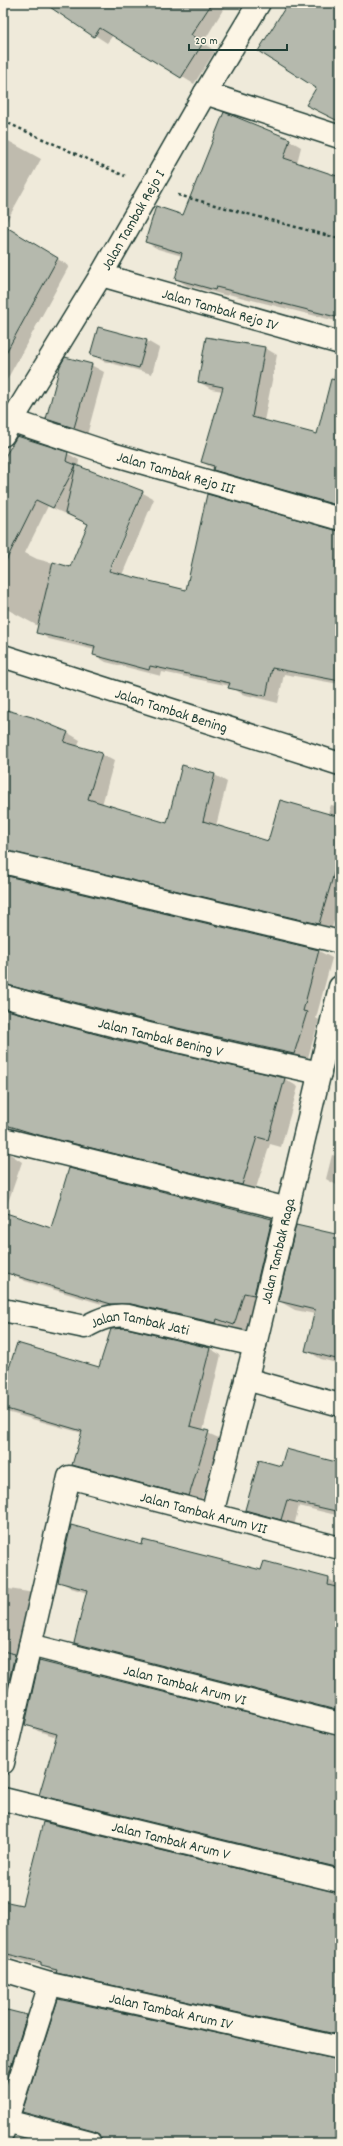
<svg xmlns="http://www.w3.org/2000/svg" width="343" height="2146" viewBox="0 0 343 2146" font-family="Dekko,sans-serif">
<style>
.shadow{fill:#0003;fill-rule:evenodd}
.building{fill:#b5b9ad;stroke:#1f3d34}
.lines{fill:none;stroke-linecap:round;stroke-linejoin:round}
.street-casing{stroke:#1f3d34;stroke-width:25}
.path{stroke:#1f3d34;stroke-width:2.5;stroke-dasharray:3 3;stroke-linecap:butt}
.street{stroke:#fcf5e5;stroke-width:22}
.labels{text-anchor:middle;stroke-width:3;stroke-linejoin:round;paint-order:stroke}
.street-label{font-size:15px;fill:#1f3d34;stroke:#fcf5e5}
</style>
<rect width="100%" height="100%" fill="#efeada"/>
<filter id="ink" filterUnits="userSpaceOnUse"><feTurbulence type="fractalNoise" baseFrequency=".025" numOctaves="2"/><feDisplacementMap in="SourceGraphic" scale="8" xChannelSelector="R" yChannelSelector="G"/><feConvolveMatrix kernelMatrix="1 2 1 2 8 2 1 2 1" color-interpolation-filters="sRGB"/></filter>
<g filter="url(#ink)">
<g class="shadow">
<path d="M46 3H227L203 43 215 51 194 84 113 35 107 43Z"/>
<path d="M3 138 41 159 4 226 69 266 3 387Z"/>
<path d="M289 140 301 147 297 163 338 177 340 169V322L228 294V296L188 286 176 279 182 256 158 249 146 242Z"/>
<path d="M147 341 159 348 152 374 103 361 91 354Z"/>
<path d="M265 348 277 355 264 421 318 435 335 371 340 372V509L226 476 202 462 223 391 211 389 199 382Z"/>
<path d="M91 365 104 372 87 435 59 425 47 418Z"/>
<path d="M18 437 67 453 79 460 78 467 106 575 108 576 143 493 154 499 122 575 187 591 340 532V722L333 718 339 684 284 674 278 703 242 694 230 686 162 672 161 676 106 662 94 655 95 650 49 639 37 632 38 626 3 607V462ZM48 506 89 525 71 568 37 559 25 553Z"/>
<path d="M3 710 31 718 68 733 80 740 77 747 101 754 114 761 102 805 168 825 215 775 227 782 216 826 268 842 328 814 331 805 340 807V902L331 931 3 873 5 876 319 951 332 958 316 1018 319 1020 307 1061 3 1001 6 1011 118 1041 285 1079 298 1087 281 1147 270 1144 255 1191 4 1150 22 1162 4 1214 51 1229 272 1220 284 1228 257 1300 247 1331 230 1326 229 1330 125 1311 25 1281 3 1271Z"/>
<path d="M332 1155 340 1157V1187L326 1179Z"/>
<path d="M340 1236V1364L321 1359 306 1350 315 1314 295 1310 279 1301Z"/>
<path d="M209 1348 221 1355 203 1431 221 1439 201 1502 85 1471 73 1464 82 1433 3 1411V1378L100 1369Z"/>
<path d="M340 1464V1516L299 1506 294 1526 258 1516 246 1509 282 1467Z"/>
<path d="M142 1546 262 1572 265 1562 329 1579 340 1586V1714L87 1650 75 1643 87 1593 71 1588 59 1581Z"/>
<path d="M3 1588 28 1592 40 1599 3 1723Z"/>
<path d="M26 1724 340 1737V1871L52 1801 40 1794 57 1737 38 1731Z"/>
<path d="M340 1894V2039L69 1979 42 1966 3 1956V1902L22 1906Z"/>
<path d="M3 2010 27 2016 39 2023 3 2117Z"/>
<path d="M340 2061V2143H102L100 2136 35 2119 24 2112Z"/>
</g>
<g class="building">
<path d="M44 3H212L191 35 203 43 181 78 100 28 94 37Z"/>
<path d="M288 3H340V122L306 105 316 88 258 51Z"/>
<path d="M224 112 290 139 284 158 340 177V318L216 287 215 290 175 279 182 253 145 242 156 206 183 215Z"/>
<path d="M3 225 58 258 3 358Z"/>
<path d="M98 327 147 340 139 368 90 355Z"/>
<path d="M206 337 265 347 252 417 317 434 331 379 340 381V506L213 470 214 466 201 462 223 387 198 382Z"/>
<path d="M65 357 92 364 74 428 46 419 60 366Z"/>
<path d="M17 436 68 452 66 461 76 465 53 508 36 500 3 567V460Z"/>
<path d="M76 465 143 491 109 571 186 590 207 494 340 531V681L272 668 266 696 228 688 230 683 150 666 149 670 93 655 95 646 36 633 53 562 70 567 88 524 65 513Z"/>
<path d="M3 709 32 717 68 732 64 742 102 753 88 799 167 823 182 765 215 774 203 821 268 841 280 800 340 817V853L319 924 3 850Z"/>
<path d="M3 875 319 950 303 1011 307 1012 294 1054 164 1025 3 984Z"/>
<path d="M3 1009 118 1040 285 1078 268 1140 257 1137 242 1185 35 1134 3 1124Z"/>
<path d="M69 1168 272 1219 254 1295 244 1293 234 1325 217 1319 216 1323 131 1304H111L3 1272V1212L51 1228Z"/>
<path d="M296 1225 340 1235V1360L305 1351 315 1310 278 1301Z"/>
<path d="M126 1328 210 1348 190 1426 209 1431 189 1496 72 1465 82 1431 3 1408V1387L17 1343 99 1367 111 1329Z"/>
<path d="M286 1449 340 1463V1512L287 1500 281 1520 245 1510 259 1460 281 1466Z"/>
<path d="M71 1525 142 1545 143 1540 261 1570 264 1561 329 1578 328 1585 340 1588V1711L74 1643 87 1590 58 1582Z"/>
<path d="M3 1651 15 1654 3 1707Z"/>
<path d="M39 1661 340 1736V1868L39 1795 57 1734 25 1725Z"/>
<path d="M43 1822 340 1893V2035L56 1973 57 1970 41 1966V1962L3 1953V1901L22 1905Z"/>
<path d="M58 1999 340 2060V2143H109L102 2141 99 2134 93 2131 22 2112Z"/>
<path d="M3 2009 27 2015 11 2066 3 2063Z"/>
</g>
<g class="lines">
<g class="street-casing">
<g id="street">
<path d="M205 93 340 137"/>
<path id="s1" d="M101 275 340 343"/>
<path id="s2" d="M13 421 112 454 340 519"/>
<path id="s3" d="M3 435 101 275 205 93 259 3"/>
<path id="s4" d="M3 656 340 764"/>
<path d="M3 862 340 942"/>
<path id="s5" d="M3 996C108 1026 213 1050 320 1073"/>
<path d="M3 1139 288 1209"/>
<path id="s6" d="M3 1310 85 1327C100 1319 111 1314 128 1316L255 1345"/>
<path d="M246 1379 340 1405"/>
<path id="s7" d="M212 1514 255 1345 340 987"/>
<path id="s8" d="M30 1645 340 1724"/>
<path id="s9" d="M3 1763 69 1477 340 1548"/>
<path id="s10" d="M3 1799 340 1881"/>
<path id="s11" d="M3 1970 50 1984 340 2048"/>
<path d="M6 2121 90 2143"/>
<path d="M3 2132 50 1984"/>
</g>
</g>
<g class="path">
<path d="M3 121 125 176"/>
<path d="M178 195 340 239"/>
</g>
<use href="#street" class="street"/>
</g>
</g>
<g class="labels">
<g class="street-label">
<text dy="5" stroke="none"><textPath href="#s3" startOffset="251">Jalan Tambak Rejo I</textPath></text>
<text dy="5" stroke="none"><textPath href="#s1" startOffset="124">Jalan Tambak Rejo IV</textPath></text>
<text dy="5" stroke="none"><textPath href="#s2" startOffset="171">Jalan Tambak Rejo III</textPath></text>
<text dy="5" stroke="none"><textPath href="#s4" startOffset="177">Jalan Tambak Bening</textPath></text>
<text dy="5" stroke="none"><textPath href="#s5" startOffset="163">Jalan Tambak Bening V</textPath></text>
<text dy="5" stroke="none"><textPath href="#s7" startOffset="271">Jalan Tambak Raga</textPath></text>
<text dy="5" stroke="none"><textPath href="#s6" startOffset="141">Jalan Tambak Jati</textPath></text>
<text dy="5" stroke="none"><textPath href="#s9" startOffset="433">Jalan Tambak Arum VII</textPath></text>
<text dy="5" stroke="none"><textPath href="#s8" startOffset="160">Jalan Tambak Arum VI</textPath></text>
<text dy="5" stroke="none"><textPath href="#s10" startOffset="173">Jalan Tambak Arum V</textPath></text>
<text dy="5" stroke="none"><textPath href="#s11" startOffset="173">Jalan Tambak Arum IV</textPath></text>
</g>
</g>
<rect width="343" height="2146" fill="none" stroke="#fcf5e5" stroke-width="16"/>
<rect x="8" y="8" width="327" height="2130" fill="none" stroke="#1f3d34" stroke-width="1.5" filter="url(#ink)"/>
<path d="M189 44v6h98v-6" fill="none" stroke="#1f3d34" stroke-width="2"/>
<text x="195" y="44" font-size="12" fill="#1f3d34" stroke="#fcf5e5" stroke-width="3" paint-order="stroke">20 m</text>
</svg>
